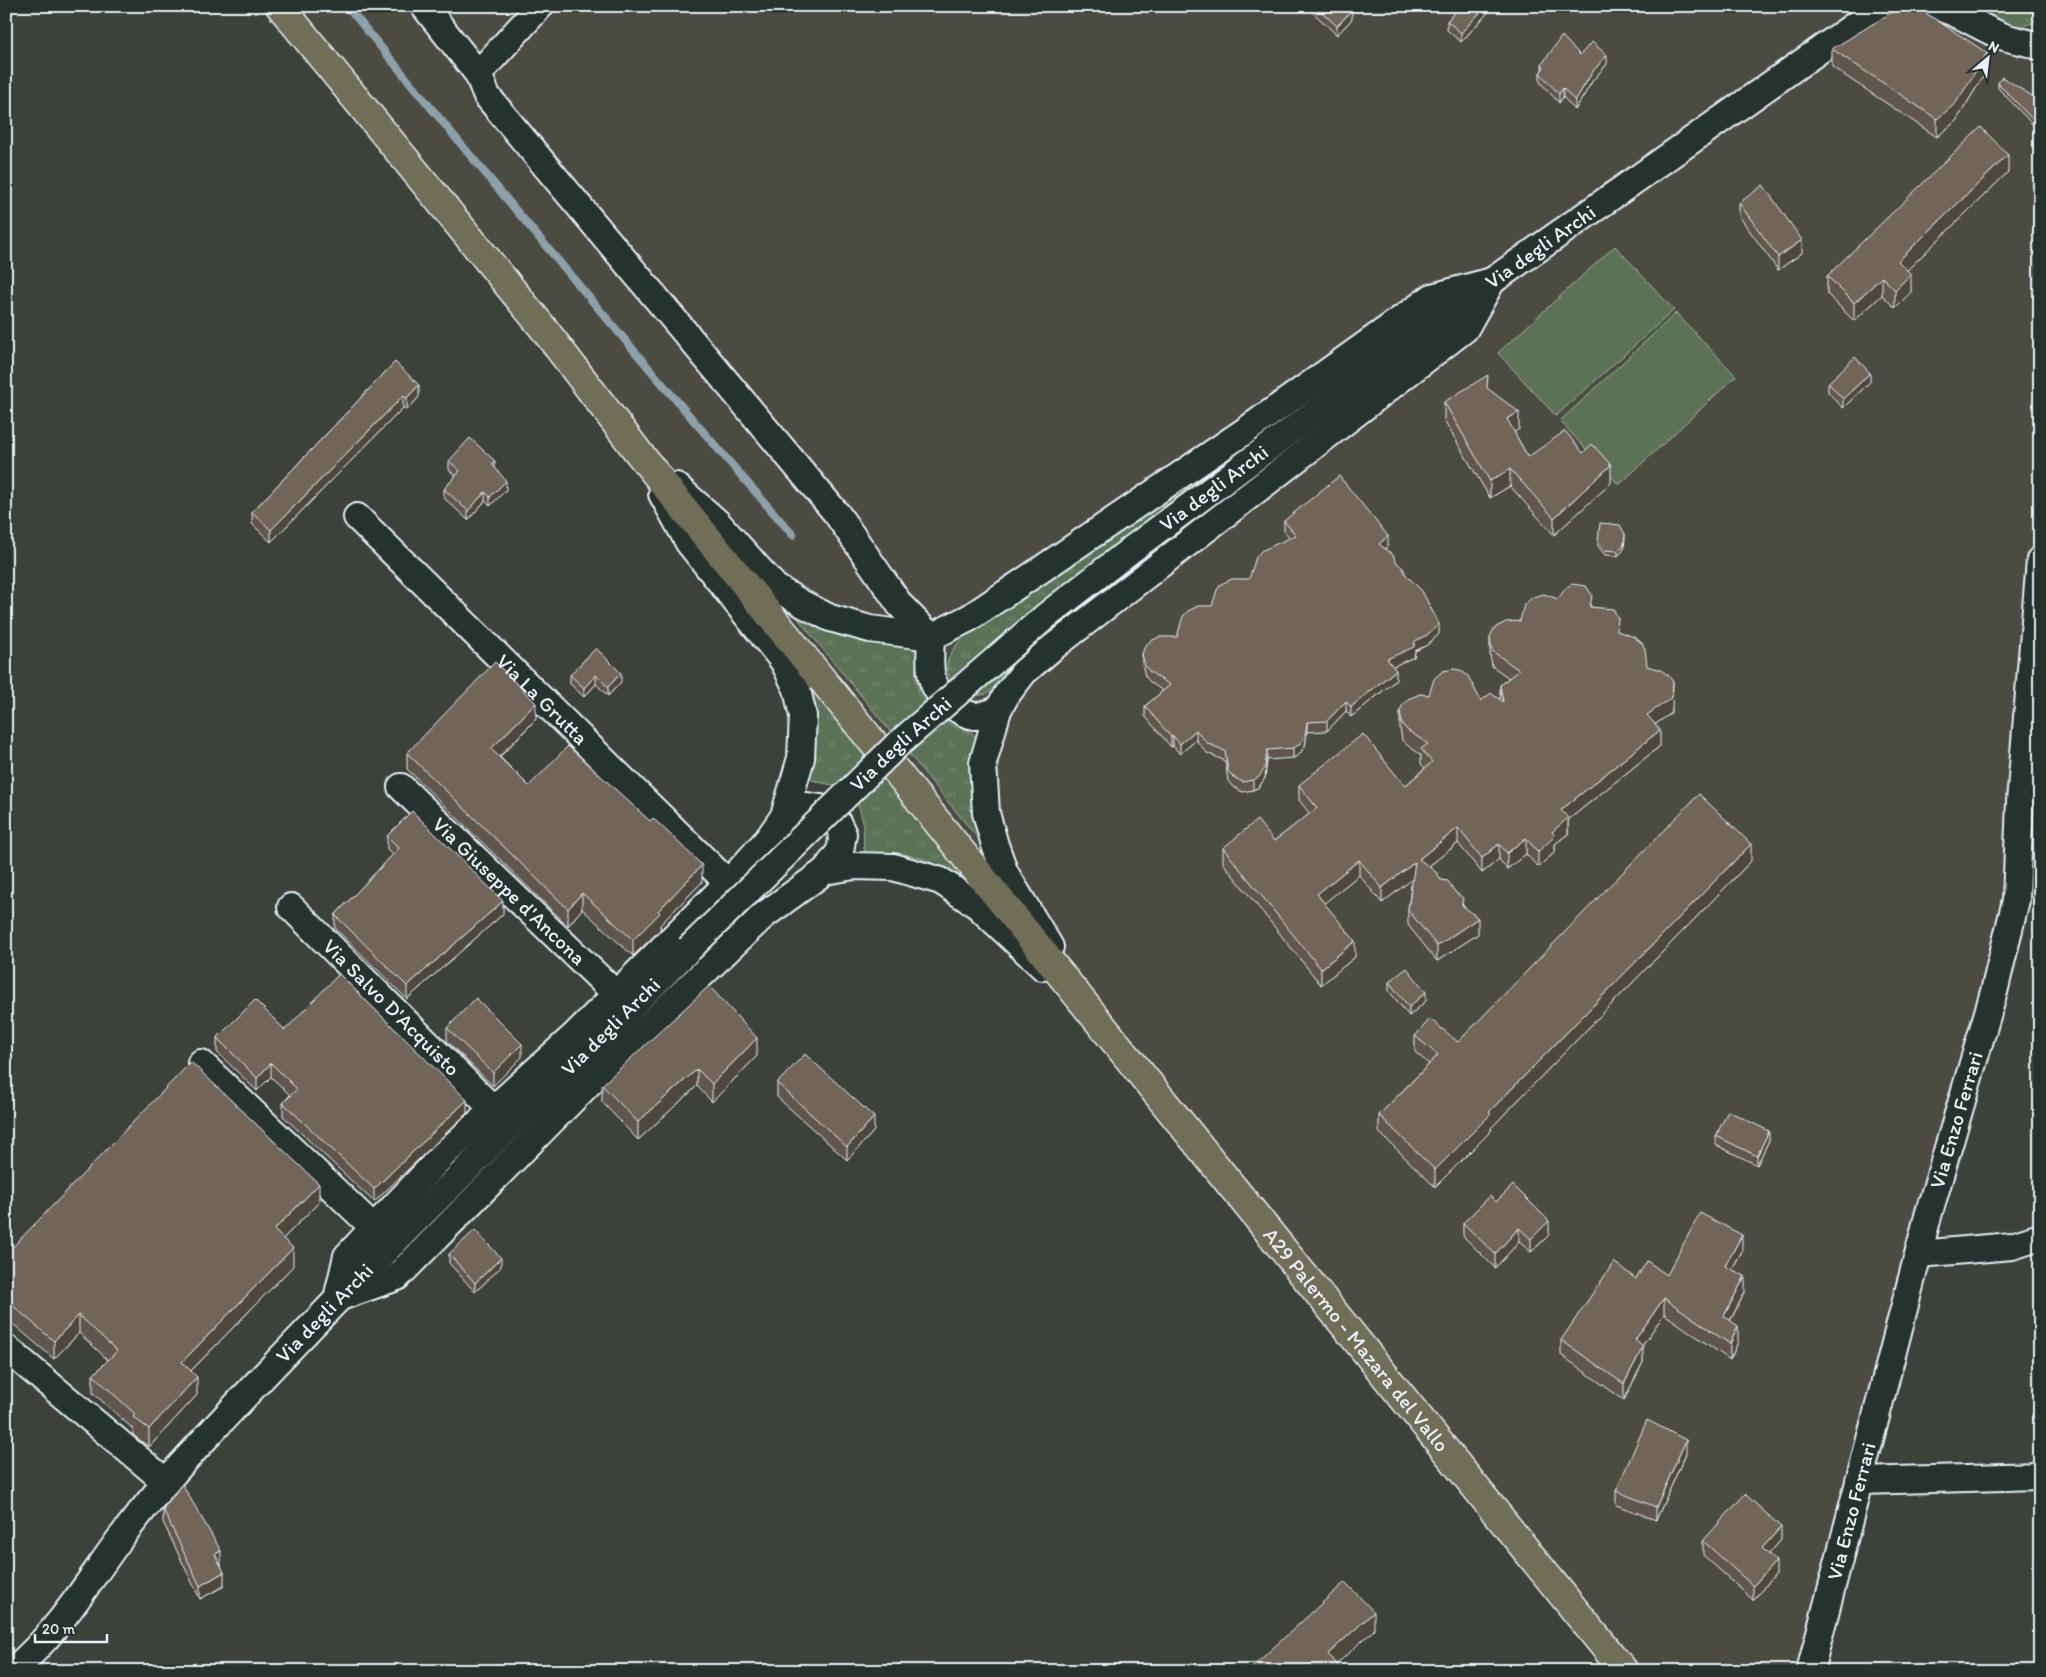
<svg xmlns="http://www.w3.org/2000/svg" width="2046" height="1677" viewBox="0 0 2046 1677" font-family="Itim,sans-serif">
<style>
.built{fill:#4c4c43}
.grass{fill:url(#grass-tufts);stroke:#a2b2a7}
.pitch{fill:#5b7256;stroke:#a2b2a7}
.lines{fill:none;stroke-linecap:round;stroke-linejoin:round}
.stream{stroke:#8ca1a9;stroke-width:8}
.minor-casing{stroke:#e8f1f8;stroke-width:30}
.primary-casing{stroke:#e8f1f8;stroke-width:31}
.minor{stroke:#26332d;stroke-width:26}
.primary{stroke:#716e59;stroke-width:28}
.minor-bridge-casing{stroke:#e8f1f8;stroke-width:30;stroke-linecap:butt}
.minor-bridge{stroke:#26332d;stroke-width:26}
.wall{fill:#60574d;stroke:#e8f1f8}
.shaded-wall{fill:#4e473e;stroke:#e8f1f8}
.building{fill:#706559;stroke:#e8f1f8}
.labels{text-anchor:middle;stroke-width:5;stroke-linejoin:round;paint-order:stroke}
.street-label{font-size:21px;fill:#e8f1f8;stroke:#26332d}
</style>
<defs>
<pattern id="grass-tufts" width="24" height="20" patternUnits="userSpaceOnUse" patternTransform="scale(1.25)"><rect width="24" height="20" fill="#5b7256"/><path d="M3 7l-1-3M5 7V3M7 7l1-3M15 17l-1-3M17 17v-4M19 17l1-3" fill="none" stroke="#73876f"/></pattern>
</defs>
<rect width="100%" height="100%" fill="#3c423a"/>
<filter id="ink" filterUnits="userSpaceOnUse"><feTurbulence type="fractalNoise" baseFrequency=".02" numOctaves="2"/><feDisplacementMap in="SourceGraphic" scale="10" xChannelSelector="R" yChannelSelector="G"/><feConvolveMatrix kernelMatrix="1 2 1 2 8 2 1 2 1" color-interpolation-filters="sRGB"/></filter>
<g filter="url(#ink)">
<path class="built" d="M280 6H1871L1877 9 1899 6H1929L2040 57V560L2016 900 1810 1671H1624Z"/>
<g class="grass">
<path d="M1981 6H2040V20C2021 31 1992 25 1981 6Z"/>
<path d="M1250 434 1278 466 1069 624 986 694 970 697C962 691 951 683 948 674 941 653 971 630 984 618Z"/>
<path d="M794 610 917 646C919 659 913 671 917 684 921 701 936 718 951 725 963 730 973 728 978 743L981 840 977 837 795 615Z"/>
<path d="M806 678 963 873 964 877 921 858 903 854 866 853 864 849C863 823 864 792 832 785 824 783 817 782 809 779L807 776Z"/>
</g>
<g class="pitch">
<path d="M1615 246 1674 310 1556 416 1498 353Z"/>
<path d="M1676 313 1736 376 1619 485 1560 421Z"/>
</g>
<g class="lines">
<path class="stream" d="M347 6C494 185 641 362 793 535"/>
<g class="minor-casing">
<g id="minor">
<path d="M424 6 478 74 487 96 837 514 900 605 931 637C930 665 926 686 951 705 958 710 966 715 975 716 983 716 992 712 998 710"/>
<path d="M1929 6C1957 9 1977 27 2002 36 2014 41 2027 41 2040 47"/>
<path d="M478 74 540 6"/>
<path d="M676 486 717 522 775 587 803 604 830 618 870 629 931 637 969 618 1033 575 1245 431 1432 297 1492 281"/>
<path id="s1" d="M357 517 728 883"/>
<path id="s2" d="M1132 549 1492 281 1882 6"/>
<path id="s3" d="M401 787 616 994"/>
<path d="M825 871 854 866 893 867 941 881 978 906 1043 967"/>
<path id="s4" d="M291 907 493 1109"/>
<path d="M1050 947 1005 873 995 845 986 813 983 763 998 710 1007 694 1024 672 1052 648 1465 329 1492 281"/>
<path d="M201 1063 374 1228"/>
<path d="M1919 1254 2012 1246 2040 1237"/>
<path d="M343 1296 397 1277 602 1070 763 916 825 871 840 851 843 834 835 818 821 808 807 806 784 816"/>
<path d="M337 1299 347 1256 443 1155 576 1034 732 879 768 839 784 816 801 758 803 716 797 689 784 662 689 543 662 494"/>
<path d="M6 1348 166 1482"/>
<path d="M1859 1481 2040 1476"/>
<path id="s5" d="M12 1671C56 1635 86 1585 119 1540 144 1507 171 1475 199 1445 357 1274 524 1113 689 949"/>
<path id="s6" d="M1810 1671 1928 1216 1994 992 2016 900 2020 802 2040 560"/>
</g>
</g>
<g class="primary-casing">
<g id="primary">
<path id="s7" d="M280 6 544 329 638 452 1624 1671"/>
</g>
</g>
<use href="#minor" class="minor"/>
<use href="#primary" class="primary"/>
<g class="minor-bridge-casing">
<g id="minor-bridge">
<path id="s8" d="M689 949 897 745 1046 616 1132 549"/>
</g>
</g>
<use href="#minor-bridge" class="minor-bridge"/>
</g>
<g class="wall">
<path d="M1306 6H1348L1352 19 1337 35Z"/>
<path d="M1460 6H1494L1461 42 1447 30V21Z"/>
<path d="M1832 49 1987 70 1956 121 1937 137 1832 67Z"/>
<path d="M1580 55 1607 64 1593 80 1575 110 1563 97 1559 103 1540 82V73L1542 70V64Z"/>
<path d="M1998 83 2040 101V123L2035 127 1998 88Z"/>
<path d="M2008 172 1907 270 1911 292 1895 308 1882 295 1854 321 1827 294V276Z"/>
<path d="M1739 203 1802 253 1778 270 1739 216Z"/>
<path d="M395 362 419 397 407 410 403 408 271 542 252 524V512Z"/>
<path d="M1870 382 1843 408 1828 392V383Z"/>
<path d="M1488 389 1519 429 1514 432 1528 457 1583 453 1611 483 1554 535 1510 486 1490 498 1444 420V402Z"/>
<path d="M449 461 495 468 506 490 490 506 485 501 468 520 444 498V489L456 476 449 470Z"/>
<path d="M1284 521 1388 546 1385 549 1406 575 1439 634 1427 645 1415 651 1414 657 1393 666 1396 680 1351 717 1346 711 1327 731 1307 732 1305 746 1299 755 1293 758 1267 760 1265 778 1259 787 1253 790 1243 792 1233 787 1228 781 1225 761 1207 753 1196 740 1180 754 1173 746 1171 747 1145 716V706L1163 691 1150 682 1145 676 1142 664V654L1177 637 1212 606 1249 579 1290 538 1284 531Z"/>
<path d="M1625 538 1624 549 1618 556 1605 555 1598 546V542Z"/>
<path d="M1558 599 1592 607 1618 632 1647 666 1672 709 1670 714 1655 724 1660 746 1568 820V834L1555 844V852L1538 867 1526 854 1507 869 1499 859 1482 873 1458 843 1429 866 1463 905 1478 934 1437 961 1408 925V910L1412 879 1382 903 1359 875 1324 903 1355 957 1321 985 1223 863V848L1274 841 1310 814 1299 800V785L1405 786 1425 768 1421 764V755L1407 745 1402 740 1400 728V712L1481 701 1500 699V685L1509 678 1492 666 1490 654V638Z"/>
<path d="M596 648 621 682 608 696 596 684 584 697 570 684V675Z"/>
<path d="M536 719 500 757 529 786 702 882 660 925V930L633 956 582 909 568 926 407 769V753Z"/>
<path d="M387 836 503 914 407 999 335 928V915L393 855 387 849Z"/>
<path d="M1751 861 1491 1128V1131L1435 1187 1379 1132V1115L1429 1064 1415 1052V1036L1458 1042Z"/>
<path d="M1389 982 1426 1001 1409 1016 1389 991Z"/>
<path d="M447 1028 522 1057 493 1086 447 1041Z"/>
<path d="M285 1030 467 1113 374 1202 283 1116V1103L290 1095 271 1077 257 1091 217 1052V1038Z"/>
<path d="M757 1056 712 1102 697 1086 638 1140 602 1102V1085Z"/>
<path d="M777 1083 874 1131 847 1160 777 1097Z"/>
<path d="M1716 1136 1769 1140 1757 1165 1716 1145Z"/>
<path d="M319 1202 283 1239 293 1266 191 1371 197 1395 149 1447 133 1435V1429L93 1393V1375L108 1360 79 1333 54 1359 6 1318V1254Z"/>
<path d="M1496 1202 1549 1235 1531 1252 1519 1242 1495 1268 1463 1236V1223Z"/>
<path d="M1742 1251 1732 1269 1745 1292 1730 1321 1738 1342 1730 1360 1664 1314 1642 1346 1643 1362 1624 1400 1561 1355V1340L1636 1279 1667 1275Z"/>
<path d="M449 1254 501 1267 475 1292 449 1263Z"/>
<path d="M1686 1453 1656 1520 1616 1505V1491Z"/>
<path d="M163 1509 221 1564 224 1586 200 1599 163 1522Z"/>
<path d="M1781 1540 1769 1554 1776 1574 1753 1600 1703 1555V1541Z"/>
</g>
<g class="shaded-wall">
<path d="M1486 6H1494L1461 42V33Z"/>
<path d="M1352 10V19L1337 35V26Z"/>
<path d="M1987 53V70L1956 121 1937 137V119Z"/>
<path d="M1607 55V64L1593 80 1575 110V101L1593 71Z"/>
<path d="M1563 88V97L1559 103V94Z"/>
<path d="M2040 118V123L2035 127V122Z"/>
<path d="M2008 155V172L1898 279V261Z"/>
<path d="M1802 240V253L1778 270V257Z"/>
<path d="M1911 274V292L1895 308V290Z"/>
<path d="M1882 277V295L1854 321V303Z"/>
<path d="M1870 373V382L1843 408V399Z"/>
<path d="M419 385V397L407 410V398Z"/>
<path d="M403 396V408L271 542V530Z"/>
<path d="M1519 412V429L1507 437V419Z"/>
<path d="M495 461V470L492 464Z"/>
<path d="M1611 465V483L1554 535V518Z"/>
<path d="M1510 469V486L1490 498V481Z"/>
<path d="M506 481V490L490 506V497Z"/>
<path d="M485 492V501L468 520V511Z"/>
<path d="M1625 534 1624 549 1618 556V551Z"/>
<path d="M1388 536V546L1379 554V544Z"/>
<path d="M1439 624V634L1427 645 1415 651 1414 657 1387 669V659Z"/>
<path d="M1396 670V680L1351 717V707Z"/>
<path d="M621 673V682L608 696V687Z"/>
<path d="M596 675V684L584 697V688Z"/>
<path d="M1673 682 1672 709 1670 714 1647 730V715Z"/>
<path d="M1346 701V711L1327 731V721Z"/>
<path d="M536 703V719L491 765V749Z"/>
<path d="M1307 722V732L1305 746 1299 755 1293 758V748Z"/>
<path d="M1196 730V740L1180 754V744Z"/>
<path d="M1660 730V746L1568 820V834L1555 844V852L1538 867V852L1552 832 1561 810Z"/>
<path d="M1173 736V746L1171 747V737Z"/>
<path d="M1267 750V760L1265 778 1259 787 1253 790V780Z"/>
<path d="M1458 828V843L1419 874V859Z"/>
<path d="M1526 838V854L1507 869V853Z"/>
<path d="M1499 844V859L1482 873V858Z"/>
<path d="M1751 844V861L1491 1128V1131L1435 1187V1170L1489 1112Z"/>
<path d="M1359 860V875L1317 909V894Z"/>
<path d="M1415 862V877L1382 903V888Z"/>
<path d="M702 865V882L660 925V930L633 956V940L658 911Z"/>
<path d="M582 893V909L568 926V909Z"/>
<path d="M503 901V914L407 999V986Z"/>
<path d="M1478 918V934L1437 961V946Z"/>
<path d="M1355 941V957L1321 985V969Z"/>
<path d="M1426 992V1001L1409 1016V1007Z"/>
<path d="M757 1038V1056L712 1102V1084Z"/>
<path d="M522 1044V1057L493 1086V1073Z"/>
<path d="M271 1063V1077L257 1091V1078Z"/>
<path d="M697 1069V1086L638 1140V1122Z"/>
<path d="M467 1100V1113L374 1202V1189Z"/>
<path d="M874 1117V1131L847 1160V1147Z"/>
<path d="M1769 1131V1140L1757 1165V1156Z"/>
<path d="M319 1184V1202L274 1248V1230Z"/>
<path d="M1549 1221V1235L1531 1252V1239Z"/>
<path d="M1519 1228V1242L1495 1268V1254Z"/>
<path d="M1742 1235V1251L1725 1281V1266Z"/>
<path d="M293 1248V1266L182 1380V1362Z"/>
<path d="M501 1258V1267L475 1292V1283Z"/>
<path d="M1745 1276V1292L1724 1332V1316Z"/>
<path d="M1664 1298V1314L1635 1356V1340Z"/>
<path d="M79 1315V1333L54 1359V1341Z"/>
<path d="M1738 1326V1342L1730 1360V1344Z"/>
<path d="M1643 1347V1362L1624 1400V1384Z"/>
<path d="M197 1377V1395L149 1447V1429Z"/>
<path d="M1686 1440V1453L1656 1520V1507Z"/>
<path d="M1781 1527V1540L1762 1562V1548Z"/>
<path d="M221 1551V1564L215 1567V1554Z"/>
<path d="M1776 1561V1574L1753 1600V1586Z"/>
<path d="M224 1572V1586L200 1599V1586Z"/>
<path d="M1374 1612V1630L1329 1671 1328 1654Z"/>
</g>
<g class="building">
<path d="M1315 6H1348L1352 10 1337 26Z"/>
<path d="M1460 6H1486L1461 33 1447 21Z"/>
<path d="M1902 6H1915L1987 53 1956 103 1937 119 1832 49Z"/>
<path d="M1562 36 1580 55 1592 42 1607 55 1593 71 1575 101 1563 88 1559 94 1540 73 1544 67 1542 64Z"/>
<path d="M2002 77 2040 101V118L2035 122 1998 83Z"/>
<path d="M1981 127 2008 155 1898 261 1911 274 1895 290 1882 277 1854 303 1827 276Z"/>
<path d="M1763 185 1802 240 1778 257 1739 203Z"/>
<path d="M1855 357 1870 373 1843 399 1828 383Z"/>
<path d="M395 362 419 385 407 398 403 396 271 530 252 512Z"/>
<path d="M1488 375 1487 388 1519 412 1507 419 1528 457 1565 431 1583 453 1592 444 1611 465 1554 518 1510 469 1490 481 1444 402Z"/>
<path d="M470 438 495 461 492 464 506 481 490 497 485 492 468 511 444 489 460 471 449 461Z"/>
<path d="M1339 476 1388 536 1379 544 1393 555 1396 562 1403 568 1406 575 1422 591 1439 624 1427 635 1415 641 1414 647 1387 659 1396 670 1351 707 1346 701 1327 721 1307 722 1305 736 1299 745 1293 748 1267 750 1265 768 1259 777 1253 780 1243 782 1233 777 1228 771 1225 751 1207 743 1196 730 1180 744 1173 736 1171 737 1145 706 1170 685 1150 672 1145 666 1142 654 1144 648 1149 642 1159 637H1177L1183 616 1188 611 1198 606H1212L1217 590 1221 584 1232 579H1249L1256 557 1261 551 1296 535 1284 521Z"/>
<path d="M1600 523 1620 525 1625 534 1624 544 1618 551 1605 550 1598 542Z"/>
<path d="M1572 584 1586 586 1592 595 1590 607 1613 609 1618 618 1617 631 1634 637 1642 643 1645 649 1647 666 1661 670 1669 676 1673 682 1672 694 1670 699 1647 715 1660 730 1561 810 1568 818 1552 832 1555 836 1538 852 1526 838 1507 853 1499 844 1482 858 1458 828 1419 859 1437 873 1441 880 1448 881 1455 892 1463 898 1462 905 1478 918 1437 946 1408 910 1415 862 1382 888 1359 860 1317 894 1355 941 1321 969 1223 848 1257 820 1274 841 1317 808 1299 785 1363 734 1405 786 1432 762 1421 749 1428 744 1407 730 1402 724 1400 712 1402 706 1408 699 1420 694 1429 695 1434 679 1438 675 1443 671 1454 669 1460 670 1468 676 1481 701 1491 693 1503 702 1500 685 1519 670 1492 651 1490 638 1492 632 1496 627 1506 622 1520 621 1524 605 1533 597 1544 594 1558 599 1566 588Z"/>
<path d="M596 648 621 673 608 687 596 675 584 688 570 675Z"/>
<path d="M495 662 536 703 491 749 529 786 568 746 650 821 653 818 702 865 658 911 660 913 633 940 582 893 568 909 407 753Z"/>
<path d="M1699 794 1751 844 1489 1112 1491 1114 1435 1170 1379 1115 1438 1055 1415 1036 1430 1019 1458 1042Z"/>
<path d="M412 811 503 901 407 986 335 915 399 848 387 836Z"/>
<path d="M1407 968 1426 992 1409 1007 1389 982Z"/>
<path d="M339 974 467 1100 374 1189 283 1103 297 1089 271 1063 257 1078 217 1038 255 1000 285 1030Z"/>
<path d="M709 986 757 1038 712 1084 697 1069 638 1122 602 1085Z"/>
<path d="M476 998 522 1044 493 1073 447 1028Z"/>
<path d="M805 1054 874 1117 847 1147 777 1083Z"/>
<path d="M191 1062 319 1184 274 1230 293 1248 182 1362 197 1377 149 1429 133 1417 135 1414 93 1375 117 1351 79 1315 54 1341 6 1300V1254Z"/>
<path d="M1728 1111 1769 1131 1757 1156 1716 1136Z"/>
<path d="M1513 1185 1549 1221 1531 1239 1519 1228 1495 1254 1463 1223 1490 1196 1496 1202Z"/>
<path d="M1700 1213 1742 1235 1725 1266 1745 1276 1724 1316 1738 1326 1730 1344 1664 1298 1635 1340 1643 1347 1624 1384 1561 1340 1614 1262 1636 1279 1647 1261 1667 1275Z"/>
<path d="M475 1230 501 1258 475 1283 449 1254Z"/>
<path d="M1647 1420 1686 1440 1656 1507 1616 1491Z"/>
<path d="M182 1484 221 1551 215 1554 224 1572 200 1586 163 1509Z"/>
<path d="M1745 1494 1781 1527 1762 1548 1776 1561 1753 1586 1703 1541Z"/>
<path d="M1345 1582 1374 1612 1328 1654 1343 1671H1248Z"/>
<path d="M1212 1666 1216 1671H1206Z"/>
</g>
</g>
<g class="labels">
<g class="street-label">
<text dy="7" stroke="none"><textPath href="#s2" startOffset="508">Via degli Archi</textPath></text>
<text dy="7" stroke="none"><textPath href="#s2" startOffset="102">Via degli Archi</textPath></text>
<text dy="7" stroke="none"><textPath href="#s1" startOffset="260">Via La Grutta</textPath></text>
<text dy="7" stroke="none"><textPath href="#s8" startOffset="295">Via degli Archi</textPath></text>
<text dy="7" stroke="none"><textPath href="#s3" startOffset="150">Via Giuseppe d'Ancona</textPath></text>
<text dy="7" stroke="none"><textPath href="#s4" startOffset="142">Via Salvo D'Acquisto</textPath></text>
<text dy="7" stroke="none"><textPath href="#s5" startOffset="881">Via degli Archi</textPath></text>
<text dy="7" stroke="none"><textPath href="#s6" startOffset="570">Via Enzo Ferrari</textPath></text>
<text dy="7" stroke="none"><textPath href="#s5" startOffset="476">Via degli Archi</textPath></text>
<text dy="7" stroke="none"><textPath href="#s7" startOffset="1714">A29 Palermo - Mazara del Vallo</textPath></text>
<text dy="7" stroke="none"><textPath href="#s6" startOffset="165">Via Enzo Ferrari</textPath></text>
</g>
</g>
<rect width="2046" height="1677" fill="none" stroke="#26332d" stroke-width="25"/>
<rect x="12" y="12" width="2021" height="1652" fill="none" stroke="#e8f1f8" stroke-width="2" filter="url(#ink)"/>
<g transform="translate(1988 58) rotate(28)" stroke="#26332d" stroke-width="4" paint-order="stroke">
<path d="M0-4L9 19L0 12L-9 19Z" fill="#e8f1f8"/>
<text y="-8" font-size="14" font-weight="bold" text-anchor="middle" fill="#e8f1f8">N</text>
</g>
<path d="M35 1634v8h72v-8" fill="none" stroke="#e8f1f8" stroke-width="2.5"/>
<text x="42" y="1634" font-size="15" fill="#e8f1f8" stroke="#26332d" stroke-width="4" paint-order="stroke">20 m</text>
</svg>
